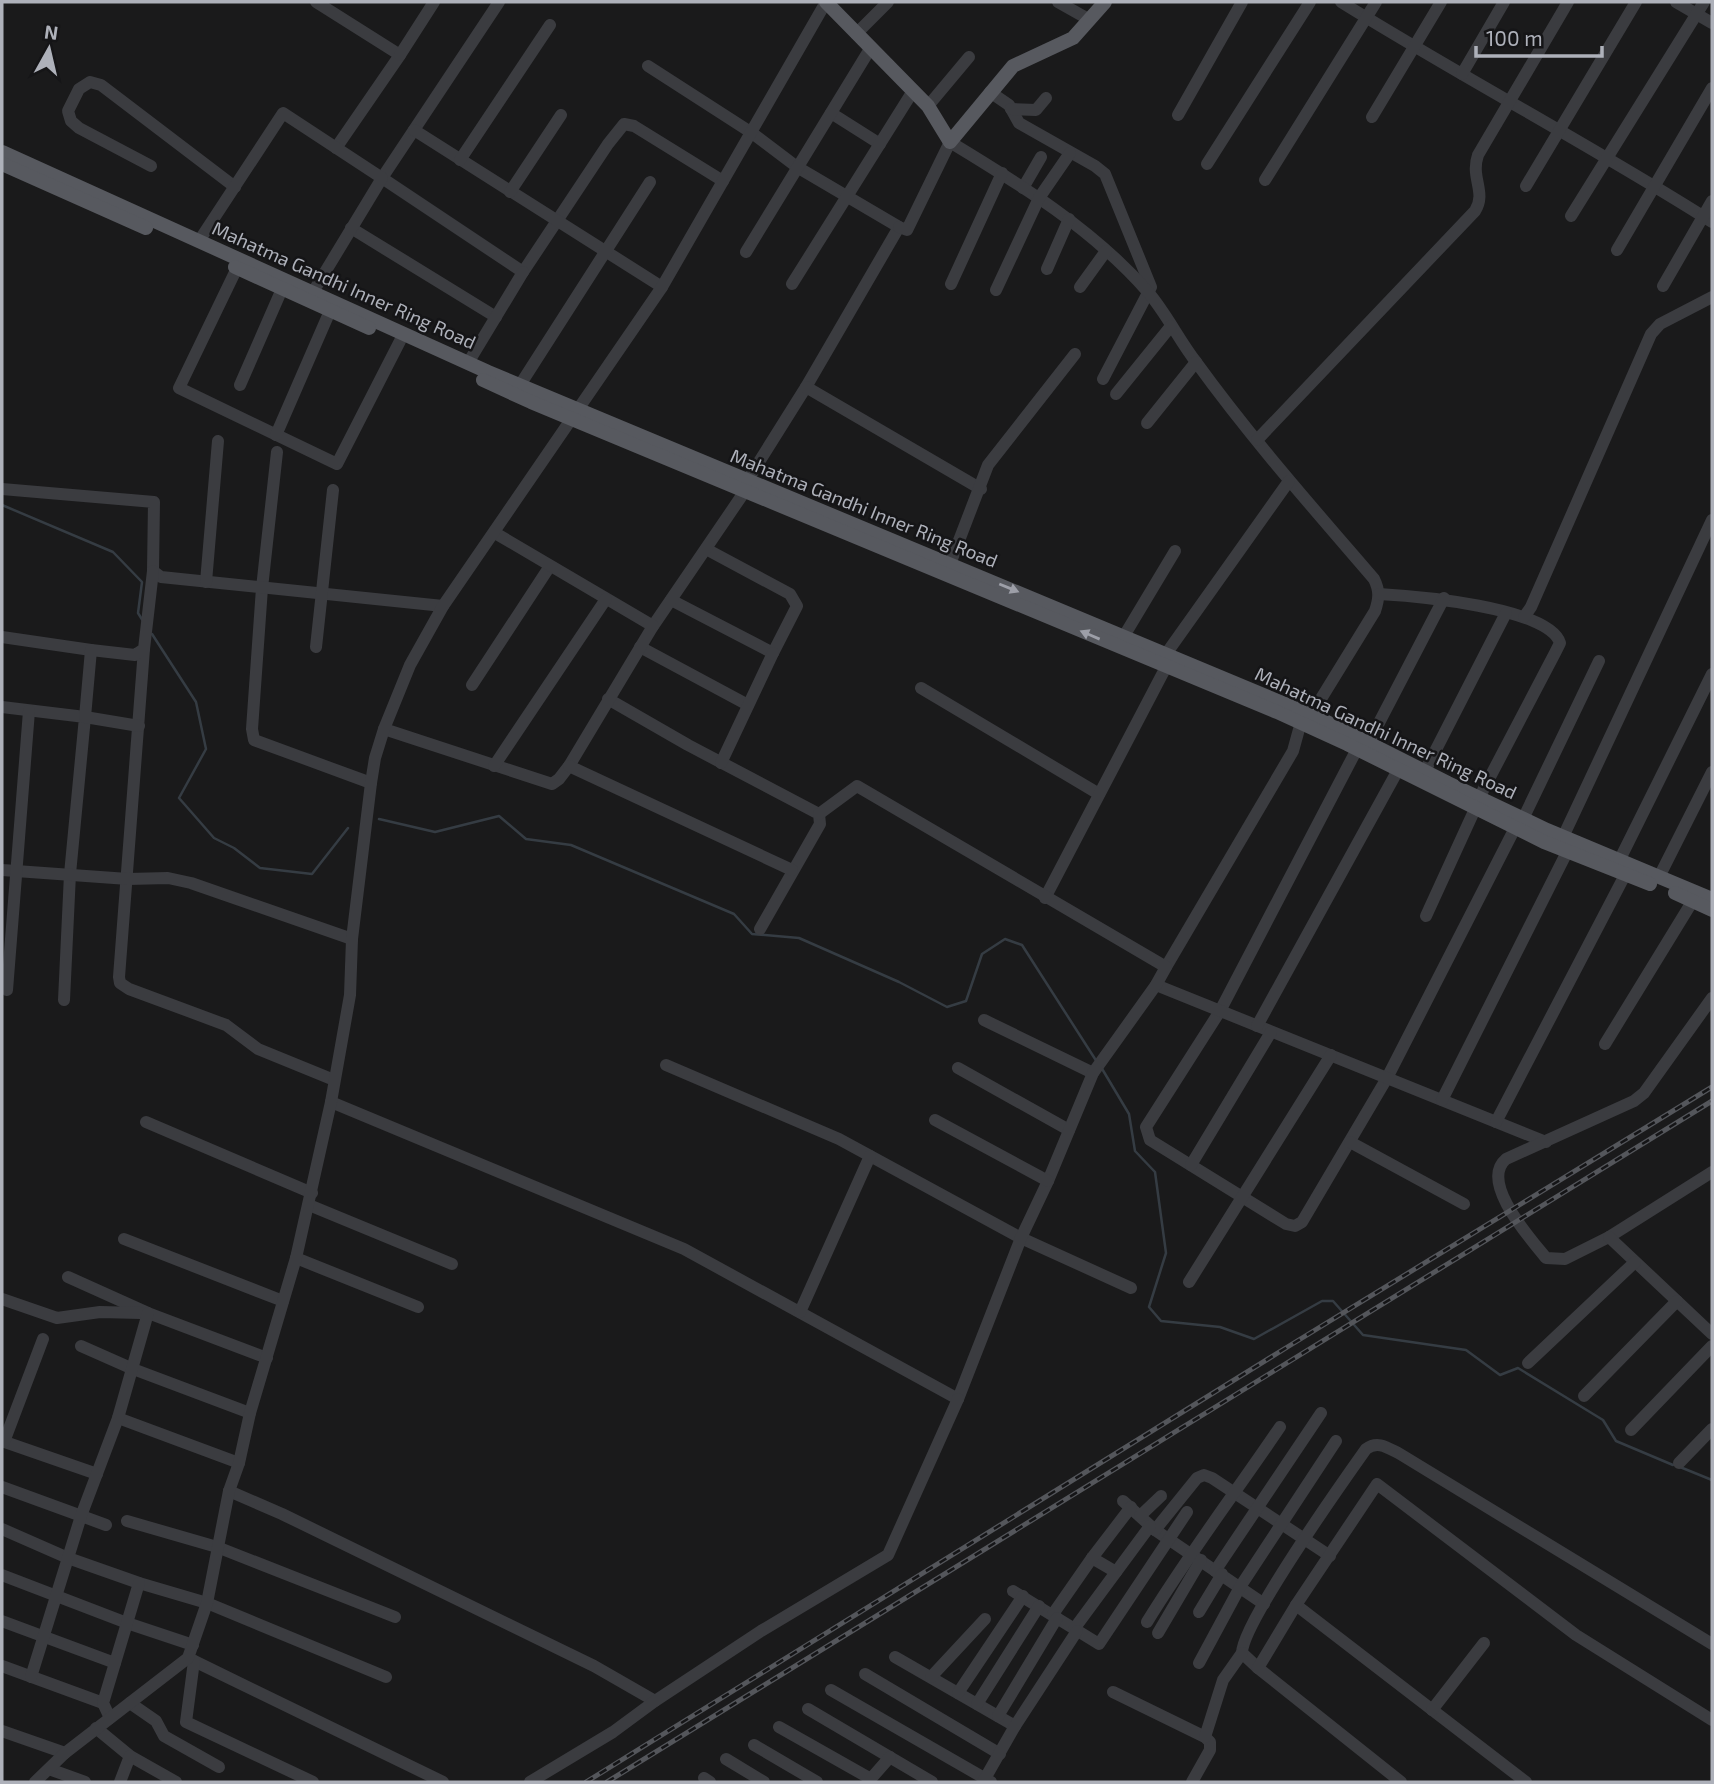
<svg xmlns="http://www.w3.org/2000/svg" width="1714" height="1784" viewBox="0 0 1714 1784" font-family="'Exo 2',sans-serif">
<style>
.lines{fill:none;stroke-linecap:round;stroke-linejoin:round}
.stream{stroke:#353c43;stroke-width:2.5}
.minor{stroke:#3b3c40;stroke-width:12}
.major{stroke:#57595f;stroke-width:14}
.rail-casing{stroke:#54565b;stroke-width:5}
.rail{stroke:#151517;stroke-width:2.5;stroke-dasharray:8;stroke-linecap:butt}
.oneway{fill:#9d9fa8}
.labels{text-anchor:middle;stroke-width:5;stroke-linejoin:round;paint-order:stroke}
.street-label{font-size:19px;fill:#aeb1ba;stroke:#151517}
</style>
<rect width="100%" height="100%" fill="#1a1a1b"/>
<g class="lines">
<g class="stream">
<path d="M2 505 113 552 142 582 138 613 143 621"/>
<path d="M152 634 196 702 206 749 179 798 214 838 234 848 260 868 312 874 348 828"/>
<path d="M379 819 435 832 499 816 526 839 571 845 734 914 752 934 799 938 899 982 947 1007 966 1001 982 954 1005 939 1022 945 1097 1062"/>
<path d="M1101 1067 1129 1114 1135 1151 1155 1172 1166 1253 1149 1307 1161 1321 1220 1327 1254 1339 1322 1301H1333L1363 1335 1466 1350 1500 1375 1518 1368 1603 1420 1616 1441 1673 1465"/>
<path d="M1680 1467 1712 1480"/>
</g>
<g class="minor">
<path d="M316 2 400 55 336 148"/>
<path d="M499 2 382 178 523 272 608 144 624 124 634 126 723 181"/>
<path d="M1058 2 1090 20"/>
<path d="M1341 2C1463 78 1591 145 1712 222"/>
<path d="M1676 2 1712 23"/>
<path d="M856 34 888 2"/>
<path d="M400 55 434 2"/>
<path d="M648 66 752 133 797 167 899 227 806 387 747 481"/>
<path d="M1462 74 1504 2"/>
<path d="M990 92 1009 105 1019 123 1095 166 1105 174 1151 287 1103 379"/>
<path d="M928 106 969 57"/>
<path d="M1011 109 1036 110 1046 98"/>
<path d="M831 113 880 144"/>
<path d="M1178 115 1242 2"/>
<path d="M1372 117 1441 2"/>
<path d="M414 130 662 287"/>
<path d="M460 160 550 25"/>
<path d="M1207 164 1310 2"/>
<path d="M151 166 79 128 71 121 68 111 79 89 90 82 101 85 235 187"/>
<path d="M1265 180 1376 2"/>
<path d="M1526 186 1636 2"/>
<path d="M1023 188 1041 157"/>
<path d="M510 192 561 115"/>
<path d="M1571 216 1704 2"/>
<path d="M899 227 907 230 950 142C1021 185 1093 229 1148 292 1166 313 1179 340 1196 362 1251 438 1313 508 1374 579 1380 591 1379 599 1375 611L1311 715"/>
<path d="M351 228 496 317"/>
<path d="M199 241 283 113 382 178 313 292"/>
<path d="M1617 250 1712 88"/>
<path d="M746 252 870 49"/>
<path d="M237 268 179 388 337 464 400 341"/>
<path d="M1047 269 1069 219"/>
<path d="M792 284 913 91"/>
<path d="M951 284 1002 173"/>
<path d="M1663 286 1712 201"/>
<path d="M1080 287 1106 251"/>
<path d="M996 290 1039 198 1070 153"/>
<path d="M468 363 523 272"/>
<path d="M240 385 282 289"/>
<path d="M520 385 650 182"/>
<path d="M806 387 981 489"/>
<path d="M1116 394 1171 326"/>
<path d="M1147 423 1196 362"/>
<path d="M276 435 330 311"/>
<path d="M1257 440 1475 211C1487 192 1470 178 1478 155L1568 2"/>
<path d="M277 452 262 588 252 729 254 740 371 783"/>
<path d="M2 489 154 502 153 571 161 577 443 606"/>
<path d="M950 564 988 465 1075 354"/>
<path d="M206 582 218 441"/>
<path d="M1379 594C1414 596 1549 607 1560 643L1555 653 1479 798"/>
<path d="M671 600 773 653 797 606 790 594 706 549"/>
<path d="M1524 617 1531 607 1651 334 1660 324 1712 297"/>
<path d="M653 626 745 491"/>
<path d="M1124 636 1175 551"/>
<path d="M2 637 91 650"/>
<path d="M316 647 333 490"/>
<path d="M640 647 748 705"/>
<path d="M144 649 119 977 120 983 129 989 226 1025 258 1049 334 1080"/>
<path d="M1166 654 1289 481"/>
<path d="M472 685 550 566"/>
<path d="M921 688 1099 794"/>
<path d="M608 699 688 745 819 814 820 824 760 929"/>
<path d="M2 707 85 717 70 874 64 1000"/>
<path d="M139 726 85 717 91 650 135 655 144 649 153 571"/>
<path d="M384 729 552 784 559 779 569 766 653 626 495 533"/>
<path d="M1369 742 1444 598"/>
<path d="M1357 749 1220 1011 1146 1127 1150 1140 1286 1224 1295 1226 1302 1222 1387 1078 1515 828"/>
<path d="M721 763 773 653"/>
<path d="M494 766 606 599"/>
<path d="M569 766 792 870"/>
<path d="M1425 771 1506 613"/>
<path d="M1523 819 1599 661"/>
<path d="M1563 837 1712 520"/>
<path d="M1619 861 1712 674"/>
<path d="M2 870 128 879 168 878 191 883 352 939"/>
<path d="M1659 877 1712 772"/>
<path d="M1045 898 1166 667"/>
<path d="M1426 916 1475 809"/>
<path d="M1166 967 1293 751 1301 722"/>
<path d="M1156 985 1546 1142"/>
<path d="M7 990 29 711"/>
<path d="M1712 998 1644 1093 1634 1101 1506 1159C1479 1182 1530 1238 1546 1258L1565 1259 1609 1237 1712 1172"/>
<path d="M984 1020 1093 1073"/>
<path d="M1257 1026 1398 770"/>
<path d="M1605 1044 1692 902"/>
<path d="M666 1065 839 1139 1021 1238 1131 1288"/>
<path d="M958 1068 1069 1130"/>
<path d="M1442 1100 1567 852"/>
<path d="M331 1102 684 1249 958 1399 1021 1238 1048 1181 1093 1073 1156 985 1166 967 857 786 819 814"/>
<path d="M935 1120 1048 1181"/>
<path d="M146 1122 312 1193"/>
<path d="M1496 1122 1625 875"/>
<path d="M1350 1142 1464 1204"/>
<path d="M1191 1165 1271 1032"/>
<path d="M309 1205 452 1264"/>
<path d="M1609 1237 1712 1334"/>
<path d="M124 1239 283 1301"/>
<path d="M296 1258 418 1307"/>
<path d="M68 1277 148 1313 267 1358"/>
<path d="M1189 1282 1331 1055"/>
<path d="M2 1299 57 1318 100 1312 141 1313"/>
<path d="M800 1312 870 1156"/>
<path d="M81 1346 133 1369 250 1413"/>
<path d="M1528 1363 1635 1262"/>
<path d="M1584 1396 1677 1301"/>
<path d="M118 1418 239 1463"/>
<path d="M1631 1430 1712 1346"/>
<path d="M2 1441 97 1474"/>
<path d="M4 1442 43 1339"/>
<path d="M1679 1463 1712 1429"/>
<path d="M2 1487 106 1525"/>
<path d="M229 1491 282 1514 594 1666 655 1701"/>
<path d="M1123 1501 1155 1530 1264 1604"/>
<path d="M1140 1516 1161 1496"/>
<path d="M127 1521 217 1547 395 1617"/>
<path d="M2 1529 68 1558 139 1583 207 1603 386 1677"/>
<path d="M1155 1530 1197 1478 1204 1475 1212 1478 1330 1556"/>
<path d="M1092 1558 1116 1572"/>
<path d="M1215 1571 1321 1413"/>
<path d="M2 1575 127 1623 193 1645"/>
<path d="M1013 1591 1099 1644 1187 1512"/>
<path d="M1296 1605 1526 1782"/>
<path d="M1199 1612 1222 1574"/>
<path d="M1053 1614 1092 1558 1131 1507"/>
<path d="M2 1621 115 1663"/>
<path d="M1147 1622C1188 1555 1236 1492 1280 1427"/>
<path d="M1074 1629 1150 1526"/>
<path d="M1158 1633 1201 1560"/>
<path d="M895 1657 1015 1726"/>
<path d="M188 1658 443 1782"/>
<path d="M194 1661 186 1722 313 1782"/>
<path d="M1199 1663 1240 1587 1336 1441"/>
<path d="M2 1666 103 1703"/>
<path d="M1258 1668 1242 1653C1242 1624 1344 1480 1366 1449 1378 1440 1388 1448 1400 1454L1712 1644"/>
<path d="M865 1674 1000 1754"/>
<path d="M31 1677 81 1516 118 1418 148 1313"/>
<path d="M931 1677 985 1619"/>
<path d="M831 1690 991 1782"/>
<path d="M1113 1692 1205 1737 1210 1742V1750L1192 1782"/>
<path d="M958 1693 1023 1596"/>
<path d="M130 1703 156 1721 164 1736 219 1767"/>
<path d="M977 1704 1039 1606"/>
<path d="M808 1709 932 1782"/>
<path d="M1432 1710 1484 1643"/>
<path d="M998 1716 1057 1618"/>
<path d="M110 1718 103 1703 139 1583"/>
<path d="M779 1727 871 1779"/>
<path d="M96 1728 130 1756 176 1782"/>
<path d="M2 1731 65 1753"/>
<path d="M1205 1737 1223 1680 1242 1653"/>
<path d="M754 1745 817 1782"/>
<path d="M726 1759 764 1782"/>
<path d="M49 1769 85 1782"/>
<path d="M704 1778 710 1782"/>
<path d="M35 1782 65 1753 188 1658 207 1603 229 1491 239 1463 250 1413 296 1258 331 1102 350 995 352 939 371 783 375 758 384 729 410 665 443 606 662 287 826 2"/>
<path d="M120 1782 130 1756"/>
<path d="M530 1782 613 1732 655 1701 761 1631 888 1555 958 1399"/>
<path d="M868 1782 890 1757"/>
<path d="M983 1782 1015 1726 1077 1631"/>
<path d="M1401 1782 1258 1668 1296 1605 1377 1484 1576 1635 1712 1720"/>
</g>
<g class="major">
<path d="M826 2 928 106 950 142 1013 66 1073 38 1105 2"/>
<path d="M2 152 488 372 1321 719 1448 783 1547 830 1712 899"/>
<path d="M2 164 146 228"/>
<path d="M235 267 369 328"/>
<path d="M483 380 531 402 1277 712 1347 744 1544 842 1650 884"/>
<path d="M1675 893 1712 910"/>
</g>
<g class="rail-casing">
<g id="rail">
<path d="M586 1782 1289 1346 1712 1087"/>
<path d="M607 1782 1712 1101"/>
</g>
</g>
<use href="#rail" class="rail"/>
</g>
<defs><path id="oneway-solid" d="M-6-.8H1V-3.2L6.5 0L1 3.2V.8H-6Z" transform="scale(1.75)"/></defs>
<g class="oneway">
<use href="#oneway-solid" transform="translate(1009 588) rotate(22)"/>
<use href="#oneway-solid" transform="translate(1090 635) rotate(-157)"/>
</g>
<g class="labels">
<g class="street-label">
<text transform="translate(344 285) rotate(24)" y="7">Mahatma Gandhi Inner Ring Road</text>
<text transform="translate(864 508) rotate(22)" y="7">Mahatma Gandhi Inner Ring Road</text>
<text transform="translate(1386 733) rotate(25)" y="7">Mahatma Gandhi Inner Ring Road</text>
</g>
</g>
<rect width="1714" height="1784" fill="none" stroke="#aeb1ba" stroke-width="7"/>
<g transform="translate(49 49) rotate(8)" stroke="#151517" stroke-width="5" paint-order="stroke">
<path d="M0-5L12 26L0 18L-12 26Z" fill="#aeb1ba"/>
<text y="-10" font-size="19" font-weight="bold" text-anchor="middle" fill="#aeb1ba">N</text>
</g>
<path d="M1476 46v10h126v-10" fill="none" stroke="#aeb1ba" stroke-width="3.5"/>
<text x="1486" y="46" font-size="21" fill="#aeb1ba" stroke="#151517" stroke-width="5" paint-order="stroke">100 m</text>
</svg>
